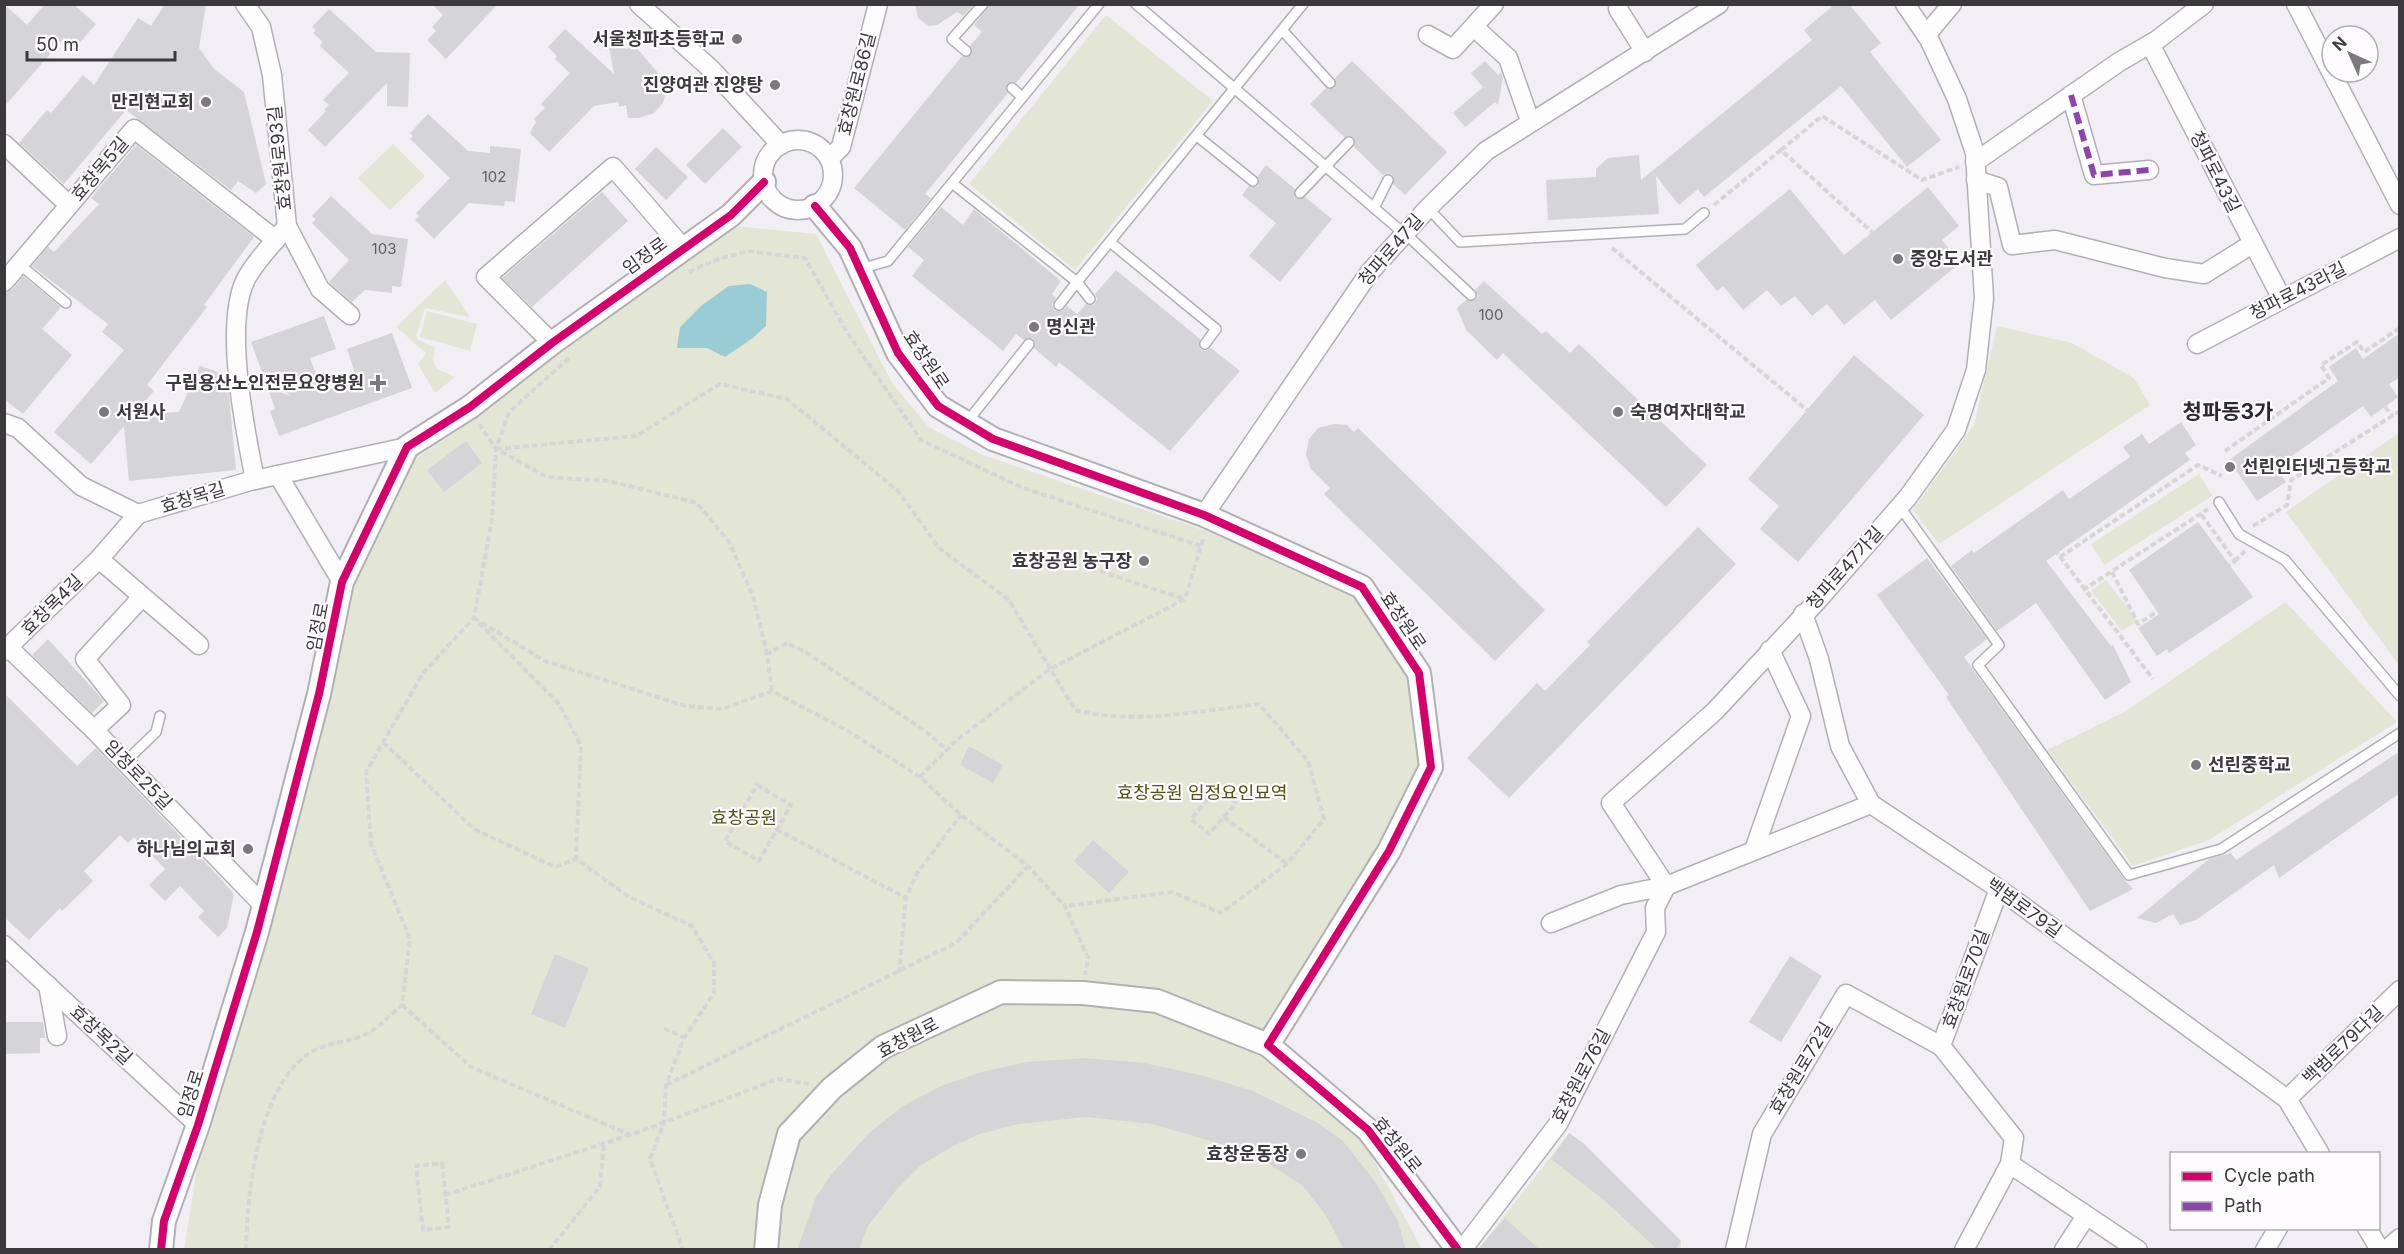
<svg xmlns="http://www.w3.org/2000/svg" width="2404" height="1254" viewBox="0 0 2404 1254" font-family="Inter,'Noto Sans KR',sans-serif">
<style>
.green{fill:#e4e6d5}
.water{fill:#9accd5}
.building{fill:#d5d4d6}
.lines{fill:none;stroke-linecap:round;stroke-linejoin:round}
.service-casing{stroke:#b2b0b4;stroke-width:12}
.minor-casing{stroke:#b2b0b4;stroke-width:21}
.tertiary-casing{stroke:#b2b0b4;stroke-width:26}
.path{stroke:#d7d6d7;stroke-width:4;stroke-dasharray:6 3;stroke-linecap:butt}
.service{stroke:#fdfdfd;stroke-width:9}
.minor{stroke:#fdfdfd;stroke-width:18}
.tertiary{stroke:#fdfdfd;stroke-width:22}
.quiet{stroke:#8e44ad;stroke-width:6;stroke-dasharray:12 6;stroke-linecap:butt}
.cycleway-casing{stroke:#fefcff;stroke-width:11}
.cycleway{stroke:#d6006c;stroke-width:8}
.poi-dot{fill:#7b797c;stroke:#fefcff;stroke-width:2}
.labels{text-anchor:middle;stroke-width:4.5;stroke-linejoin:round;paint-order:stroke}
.number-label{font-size:15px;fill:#626062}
.poi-label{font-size:18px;font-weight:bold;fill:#3b393c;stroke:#fefcff;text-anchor:end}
.street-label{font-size:18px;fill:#3b393c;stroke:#fefcff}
.park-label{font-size:18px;fill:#4f5415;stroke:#fefcff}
.quarter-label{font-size:21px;font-weight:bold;fill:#2c292f;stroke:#fefcff}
</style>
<rect width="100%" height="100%" fill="#f1eff3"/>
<g class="green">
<path d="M1106 15 1213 101 1075 270 969 184Z"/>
<path d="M393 144 425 176 390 210 358 178Z"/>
<path d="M734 226 816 234 892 383 929 427 983 455 1206 531 1357 595 1411 678 1422 765 1383 847 1260 1049 1361 1137 1422 1249 184 1250 203 1128 350 586 406 465 475 419 505 382Z"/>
<path d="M445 280 470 317 425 308 416 336 418 340 435 347 433 360 437 369 455 377 435 393 418 364 426 353 396 327Z"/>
<path d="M427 311 477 324 470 351 420 337Z"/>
<path d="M1997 326 2072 343 2134 378 2150 405 1939 544 1913 510 1974 425Z"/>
<path d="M2399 433V665L2286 512Z"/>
<path d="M2199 474 2212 496 2104 565 2091 544Z"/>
<path d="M2106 580 2138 621 2122 631 2091 591Z"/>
<path d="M2286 602 2397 722 2209 840 2133 866 2047 750 2124 712Z"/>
<path d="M1569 1133 1583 1143 1681 1241V1250H1489L1484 1242Z"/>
</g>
<path class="water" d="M750 284 767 292 766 326 753 338 725 357 707 348H677L680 327 702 305 729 286Z"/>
<g class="building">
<path d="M4 4 27 25 45 4H73L96 24 76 47 64 38 4 107Z"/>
<path d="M165 4H206L199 48 214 69 244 92 266 184 256 193 238 181 231 190 126 110 64 184 19 143 47 110 51 113 83 75 94 85 138 18 151 26Z"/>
<path d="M432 4H498L446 59 427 40 436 31 432 27 443 15Z"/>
<path d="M915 4H974L963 16 957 12 937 25 929 26 918 18Z"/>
<path d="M990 4H1080L1016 83 1007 84 1008 93 925 194 931 198 905 230 854 188 962 56 971 55 970 46 982 32 974 25Z"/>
<path d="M1835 4H1849L1881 43 1870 52 1941 140 1907 167 1841 86 1704 197 1698 189 1679 205 1656 176 1659 214 1548 220 1546 180 1596 177V169L1608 158 1639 155 1641 180 1812 40 1804 30Z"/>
<path d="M329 9 376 52 410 53 408 107 387 106V83L325 147 308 130 326 111 324 110 329 105 323 100 349 73 320 46 323 42 313 33 316 30 312 27Z"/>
<path d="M565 29 614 74 608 42 623 39 625 49 636 47 663 79 666 91 663 103 654 113 638 118H628L626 105 619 107 618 102 594 106 549 152 530 133 536 122 534 119 545 108 541 104 570 73 555 59 557 56 548 47Z"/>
<path d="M1352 61 1447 152 1405 195 1393 184V176L1388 173 1383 175 1354 147 1353 137H1344L1310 104 1326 88H1335V78Z"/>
<path d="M1485 61 1498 75 1501 72 1503 77 1498 105 1495 102 1465 127 1453 113 1483 87 1471 73Z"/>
<path d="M428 114 468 151 490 153V146L521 149 515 202 505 201 504 206 469 203 434 239 415 220 419 216 416 213 450 178 410 139 413 136 410 133Z"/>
<path d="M723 128 742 147 705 184 686 165Z"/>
<path d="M136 145 254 237 204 305 207 307 147 385 154 391 133 415 179 412 200 366 227 375 236 470 129 481 124 426 91 464 54 432 124 350 102 332 108 324 32 266 48 247 54 252 99 204 91 198Z"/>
<path d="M656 147 688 177 666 200 635 169Z"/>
<path d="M1266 165 1295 189 1296 198 1305 197 1332 219 1280 282 1249 256 1276 223 1242 195 1249 186H1258V176Z"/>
<path d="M1928 187 1959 226 1942 240 1960 263 1891 320 1875 300 1844 325 1827 304 1812 316 1795 296 1781 306 1767 290 1743 310 1723 286 1717 291 1696 265 1790 189 1844 255Z"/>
<path d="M602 192 628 221 532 307 502 278Z"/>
<path d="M331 196 372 234 408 239 401 287 392 286V293L365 290 352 302 329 282 349 260 312 223 316 219 312 216Z"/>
<path d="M941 207 963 225 974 209 1061 281 1052 294 1056 298 1052 305 1055 311H1062L1067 306 1077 314 1086 304 1094 305 1097 299 1095 294 1116 270 1200 339 1201 349 1205 351 1211 348 1240 371 1170 451 1059 362 1056 367 1034 348 1035 342 1033 338 1024 340 1016 334 1003 351 912 276 924 260 908 247Z"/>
<path d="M23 276 61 307 42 329 72 355 23 414 4 399V293L12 290Z"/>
<path d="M1484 281 1542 334 1546 331 1570 353 1579 344 1707 465 1666 507 1503 353 1497 360 1466 330 1457 308 1466 300H1475L1478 296 1475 290Z"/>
<path d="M324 316 336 349 310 358 323 392 357 379 347 349 392 333 412 388 279 436 270 411 275 409 268 388 291 396 263 375 251 342Z"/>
<path d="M2400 333V377L2389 384 2398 397 2371 417 2363 406 2276 467 2286 482 2257 501 2229 460 2338 381 2329 367 2356 348 2363 359Z"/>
<path d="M1854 355 1924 415 1798 562 1760 529 1779 506 1748 479Z"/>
<path d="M2181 422 2196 445 2185 453 2190 460 2046 561 2111 646 2113 645 2131 682 2105 700 2036 603 1997 631 1951 566 1972 550 1974 553 2063 490 2069 499 2130 457 2123 447 2142 434 2149 444Z"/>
<path d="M1335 424 1347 425 1354 432 1358 428 1545 610 1495 661 1324 494 1330 488 1311 469 1306 454 1309 439 1318 428Z"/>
<path d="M466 441 482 463 444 492 427 470Z"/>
<path d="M2198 522 2253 597 2169 653 2167 649 2157 656 2138 628 2159 614 2129 570Z"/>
<path d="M1698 527 1736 564 1509 798 1467 758 1537 683 1545 691 1590 645 1587 642Z"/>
<path d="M1927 558 1987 639 1964 657 2124 879 2133 889 2090 911 1946 697 1949 695 1877 595Z"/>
<path d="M48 639 104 701 92 713 32 655Z"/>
<path d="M4 693 77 766 96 748 221 879 234 894 227 928 218 937 198 917 204 911 180 886 165 901 149 885 165 869 134 837 128 843 120 835 84 871 93 881 62 911 60 908 29 940 4 917Z"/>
<path d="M969 746 1003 765 993 783 960 765Z"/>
<path d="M2400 751V793L2279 878 2274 865 2196 920 2180 925 2173 914 2156 923 2137 918 2209 859 2231 853 2236 860Z"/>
<path d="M1093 840 1129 872 1109 893 1074 861Z"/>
<path d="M555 954 589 968 565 1028 531 1014Z"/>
<path d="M1790 956 1822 976 1781 1042 1749 1022Z"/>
<path d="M4 1022H43L45 1038H40V1053L4 1054Z"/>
<path d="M1085 1058 1144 1063 1204 1076 1253 1091 1318 1123 1343 1141 1374 1180 1398 1221 1406 1250H1344L1325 1214 1302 1185 1259 1158 1232 1147 1152 1124 1086 1117 1018 1124 980 1134 953 1146 920 1166 897 1189 868 1226 859 1250H797L816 1197 831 1175 869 1133 903 1106 941 1086 985 1071 1027 1062Z"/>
<path d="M1569 1133 1583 1143 1681 1241 1675 1250H1658L1604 1200 1551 1159Z"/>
<path d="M1505 1218 1540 1250H1477Z"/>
</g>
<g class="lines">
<g class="service-casing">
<g id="service">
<path d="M1136 4 1401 231"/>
<path d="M1283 31 1330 83"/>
<path d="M966 51 952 39 983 4"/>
<path d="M1012 88 1022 97"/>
<path d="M1197 136 1253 181"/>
<path d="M952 183 1077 282 1303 4"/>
<path d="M1300 193 1349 142"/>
<path d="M1374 208 1388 180"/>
<path d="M1428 208 1460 242 1685 229 1704 213"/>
<path d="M1409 237 1471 295"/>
<path d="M1110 242 1216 329 1205 344"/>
<path d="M19 264 66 303"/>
<path d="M860 269 888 261 1099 4"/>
<path d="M1059 305 1077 282 1090 299"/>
<path d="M967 422 1029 344"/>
<path d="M2219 502 2239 534 2285 560 2400 696"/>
<path d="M1900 507 1999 645 1978 665 2129 875 2221 849 2400 733"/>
<path d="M125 762 156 732 160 716"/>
</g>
</g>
<g class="minor-casing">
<g id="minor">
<path d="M245 4 261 27 272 75 287 226C274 243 254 262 245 281 224 327 245 430 255 480"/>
<path d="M639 4 712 70 781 145"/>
<path d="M1619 4 1618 9 1645 52"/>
<path d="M2296 4 2400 205"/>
<path d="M1475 28 1508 58 1530 121"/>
<path d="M1428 35 1453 49 1494 4"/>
<path d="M1926 35 1952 4"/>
<path d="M2150 44 2282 299"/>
<path d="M2071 95 2094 175 2149 170"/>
<circle cx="798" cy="175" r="35"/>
<path d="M4 144 69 205"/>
<path d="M829 159 841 147 878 4"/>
<path d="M1975 162 2119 62 2157 40 2204 4"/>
<path d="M1976 180 1998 187 2012 245 2055 240 2165 268 2204 274 2252 244"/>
<path d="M287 226 320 289 350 315"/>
<path d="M4 282 134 129 276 240"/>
<path d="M552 343 486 277 613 167 683 248"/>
<path d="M2197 344 2400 238"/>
<path d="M4 423 18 428 81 486 138 514 250 481 407 447"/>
<path d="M278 475 342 582"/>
<path d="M1204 515 1369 273 1428 208 1486 151 1719 4"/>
<path d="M99 559 199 645"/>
<path d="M1803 614 1819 659 1840 746 1871 804 1999 889 2287 1099 2320 1154"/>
<path d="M9 648 94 730 264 906"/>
<path d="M4 651 99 559 138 514"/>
<path d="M94 730 121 705 85 659 142 597"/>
<path d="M1754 850 1801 716 1770 650"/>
<path d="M1551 923 1621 895 1666 886 1611 803 1715 711 1818 600 1908 497 1956 430 1976 370 1984 298 1975 153 1957 99 1929 39 1905 4"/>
<path d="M4 945 198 1125"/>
<path d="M48 985 57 1036"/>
<path d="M2287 1099 2400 990"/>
<path d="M2010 1164 2138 1250"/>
<path d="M2367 1228 2380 1250"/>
<path d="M1462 1250 1558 1124 1656 932 1655 908 1666 886 1871 804"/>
<path d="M1735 1250 1762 1134 1846 994 1941 1046"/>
<path d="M1964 1250 2010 1164 2014 1138 1941 1046 1999 889"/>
<path d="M2064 1250 2086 1216"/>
<path d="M2265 1250 2278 1228"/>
<path d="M2386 1250 2400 1238"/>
</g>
</g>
<g class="tertiary-casing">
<g id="tertiary">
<path d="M815 206 850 248 898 353 938 406 993 439 1204 515 1362 587 1419 673 1431 767 1389 851 1268 1045 1368 1130 1458 1250"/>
<path d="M161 1250 164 1221 198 1125 257 932 319 694 342 582 407 447 470 407 552 343 731 215 764 182"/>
<path d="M766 1250 770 1205 789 1134 832 1088 883 1047 1001 992 1083 993 1157 1001 1268 1045"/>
</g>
</g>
<g class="path">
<path d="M1781 150 1822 116 1922 180 1959 167"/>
<path d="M1714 205 1781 150 1872 232"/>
<path d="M1612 248 1807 410"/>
<path d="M689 272 713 261 747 251 805 258 848 334 921 440 1023 488 1201 546"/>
<path d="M2385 407 2393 416"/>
<path d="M479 424 496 449 547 477 609 481 697 503 729 542 753 596 767 654"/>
<path d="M496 449 636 436 720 384 787 399 898 491 939 548 1009 600 1075 710C1133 725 1200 711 1259 704L1308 761 1324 819 1287 864 1221 913 1172 892 1065 906"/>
<path d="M2225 451 2329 378 2321 365 2357 342 2364 352 2400 328"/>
<path d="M2253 526 2287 505 2291 480 2400 411"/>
<path d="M2049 542 2153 679"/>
<path d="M2060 557 2198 465 2222 476"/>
<path d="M2235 561 2245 551"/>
<path d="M1100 571 1184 599"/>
<path d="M2112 572 2138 624 2235 561 2201 514"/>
<path d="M2083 590 2208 509"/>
<path d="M474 618 545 661 685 706 722 709 772 691 848 731 920 777 961 815 1028 866 1065 906 1088 958 1085 975"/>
<path d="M479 623 559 704 581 746 576 859 629 897 692 926 714 963V993L684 1038 666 1085 664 1123 650 1159 683 1250"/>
<path d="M772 691 767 654 787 643 805 652 924 730 947 750"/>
<path d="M383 742 474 829 555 867 576 859"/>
<path d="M920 777 957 740 1050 669 1185 599 1204 536"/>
<path d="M757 785 791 805 759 861 725 841Z"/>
<path d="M1218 788 1236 803 1209 834 1191 819Z"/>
<path d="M1224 817 1287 864"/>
<path d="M776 829 906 898"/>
<path d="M4 861 14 852"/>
<path d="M899 973 906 898 917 873 961 815"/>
<path d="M402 1005 471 1067 631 1135 778 1079 809 1084"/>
<path d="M664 1028 684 1038"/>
<path d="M666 1085 956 943 1028 866"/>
<path d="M442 1163 449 1227 423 1230 416 1166Z"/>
<path d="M445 1195 630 1135"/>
<path d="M246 1250C247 1194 258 1082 313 1051 329 1042 350 1042 366 1034 379 1028 391 1014 402 1005L410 939 371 844 366 772 423 673 474 618 492 519 496 449 509 412 569 358"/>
<path d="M549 1250 600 1187 604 1143"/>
</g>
<use href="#service" class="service"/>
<use href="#minor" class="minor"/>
<use href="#tertiary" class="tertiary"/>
<path class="quiet" d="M2071 95 2094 175 2149 170"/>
<g class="cycleway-casing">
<g id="cycleway">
<path d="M815 206 850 248 898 353 938 406 993 439 1204 515 1362 587 1419 673 1431 767 1389 851 1268 1045 1368 1130 1458 1250"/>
<path d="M161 1250 164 1221 198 1125 257 932 319 694 342 582 407 447 470 407 552 343 731 215 764 182"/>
</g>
</g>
<use href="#cycleway" class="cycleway"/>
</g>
<g class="poi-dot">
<circle cx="737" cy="39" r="6"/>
<circle cx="775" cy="85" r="6"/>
<circle cx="206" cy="102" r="6"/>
<circle cx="1898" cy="259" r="6"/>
<circle cx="1034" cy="327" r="6"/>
<path d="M375 374h6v6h6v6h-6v6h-6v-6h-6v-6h6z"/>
<circle cx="104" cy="412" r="6"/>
<circle cx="1618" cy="412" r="6"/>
<circle cx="2230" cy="467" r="6"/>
<circle cx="1144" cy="561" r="6"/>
<circle cx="2196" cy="765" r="6"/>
<circle cx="248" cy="849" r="6"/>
<circle cx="1301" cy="1154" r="6"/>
</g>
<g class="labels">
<g class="number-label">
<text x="494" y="182">102</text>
<text x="384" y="254">103</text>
<text x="1491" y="320">100</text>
</g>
<g class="poi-label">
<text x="725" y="45">서울청파초등학교</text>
<text x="763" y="91">진양여관 진양탕</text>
<text x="194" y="108">만리현교회</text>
<text x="1910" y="265" text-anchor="start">중앙도서관</text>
<text x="1046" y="333" text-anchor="start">명신관</text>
<text x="364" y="389">구립용산노인전문요양병원</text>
<text x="116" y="418" text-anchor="start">서원사</text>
<text x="1630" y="418" text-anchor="start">숙명여자대학교</text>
<text x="2242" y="473" text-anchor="start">선린인터넷고등학교</text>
<text x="1132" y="567">효창공원 농구장</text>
<text x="2208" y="771" text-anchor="start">선린중학교</text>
<text x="236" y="855">하나님의교회</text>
<text x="1289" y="1160">효창운동장</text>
</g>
<g class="street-label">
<text transform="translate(857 84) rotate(-76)" y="6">효창원로86길</text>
<text transform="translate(280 158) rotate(-96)" y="6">효창원로93길</text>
<text transform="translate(100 169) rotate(-50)" y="6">효창목5길</text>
<text transform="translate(2215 172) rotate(63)" y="6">청파로43길</text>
<text transform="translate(1391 250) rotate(-49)" y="6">청파로47길</text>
<text transform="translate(645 256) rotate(-36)" y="6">임정로</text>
<text transform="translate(2298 291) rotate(-27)" y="6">청파로43라길</text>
<text transform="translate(926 360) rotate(56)" y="6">효창원로</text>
<text transform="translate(193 498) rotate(-17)" y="6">효창목길</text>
<text transform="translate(1845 568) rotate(-48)" y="6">청파로47가길</text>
<text transform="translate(52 605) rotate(-45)" y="6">효창목4길</text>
<text transform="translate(1403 621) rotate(56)" y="6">효창원로</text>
<text transform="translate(318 627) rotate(-79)" y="6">임정로</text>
<text transform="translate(138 775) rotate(46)" y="6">임정로25길</text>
<text transform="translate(2024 908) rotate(36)" y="6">백범로79길</text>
<text transform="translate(1966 979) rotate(-70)" y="6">효창원로70길</text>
<text transform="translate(101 1035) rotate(43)" y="6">효창목2길</text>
<text transform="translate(908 1038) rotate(-28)" y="6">효창원로</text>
<text transform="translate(2343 1045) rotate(-44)" y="6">백범로79다길</text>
<text transform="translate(1801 1068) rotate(-59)" y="6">효창원로72길</text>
<text transform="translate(1581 1076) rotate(-62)" y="6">효창원로76길</text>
<text transform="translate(191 1094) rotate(-73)" y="6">임정로</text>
<text transform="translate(1397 1145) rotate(51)" y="6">효창원로</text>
</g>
<g class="park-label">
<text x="1202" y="799">효창공원 임정요인묘역</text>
<text x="744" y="824">효창공원</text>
</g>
<g class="quarter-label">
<text x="2228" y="419">청파동3가</text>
</g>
</g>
<rect width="2404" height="1254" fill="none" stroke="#3b393c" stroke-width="12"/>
<rect x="2170" y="1152" width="210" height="78" fill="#fefcff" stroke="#b0aeb1" stroke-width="1.5"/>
<rect x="2182" y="1172" width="30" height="9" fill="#d6006c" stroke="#b0aeb1" stroke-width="1.5"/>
<text x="2224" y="1182" font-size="18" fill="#3b393c">Cycle path</text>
<rect x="2182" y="1202" width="30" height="9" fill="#8e44ad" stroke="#b0aeb1" stroke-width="1.5"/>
<text x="2224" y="1212" font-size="18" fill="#3b393c">Path</text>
<g transform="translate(2350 54) rotate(315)"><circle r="28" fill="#fefcff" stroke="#b0aeb1" stroke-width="1.5"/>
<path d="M0-4.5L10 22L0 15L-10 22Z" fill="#7b797c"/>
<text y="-9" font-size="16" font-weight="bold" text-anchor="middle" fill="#3b393c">N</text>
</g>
<path d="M27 51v9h148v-9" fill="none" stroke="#3b393c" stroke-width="3"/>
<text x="36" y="51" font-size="18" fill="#3b393c" stroke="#fefcff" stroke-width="4.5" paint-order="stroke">50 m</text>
</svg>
